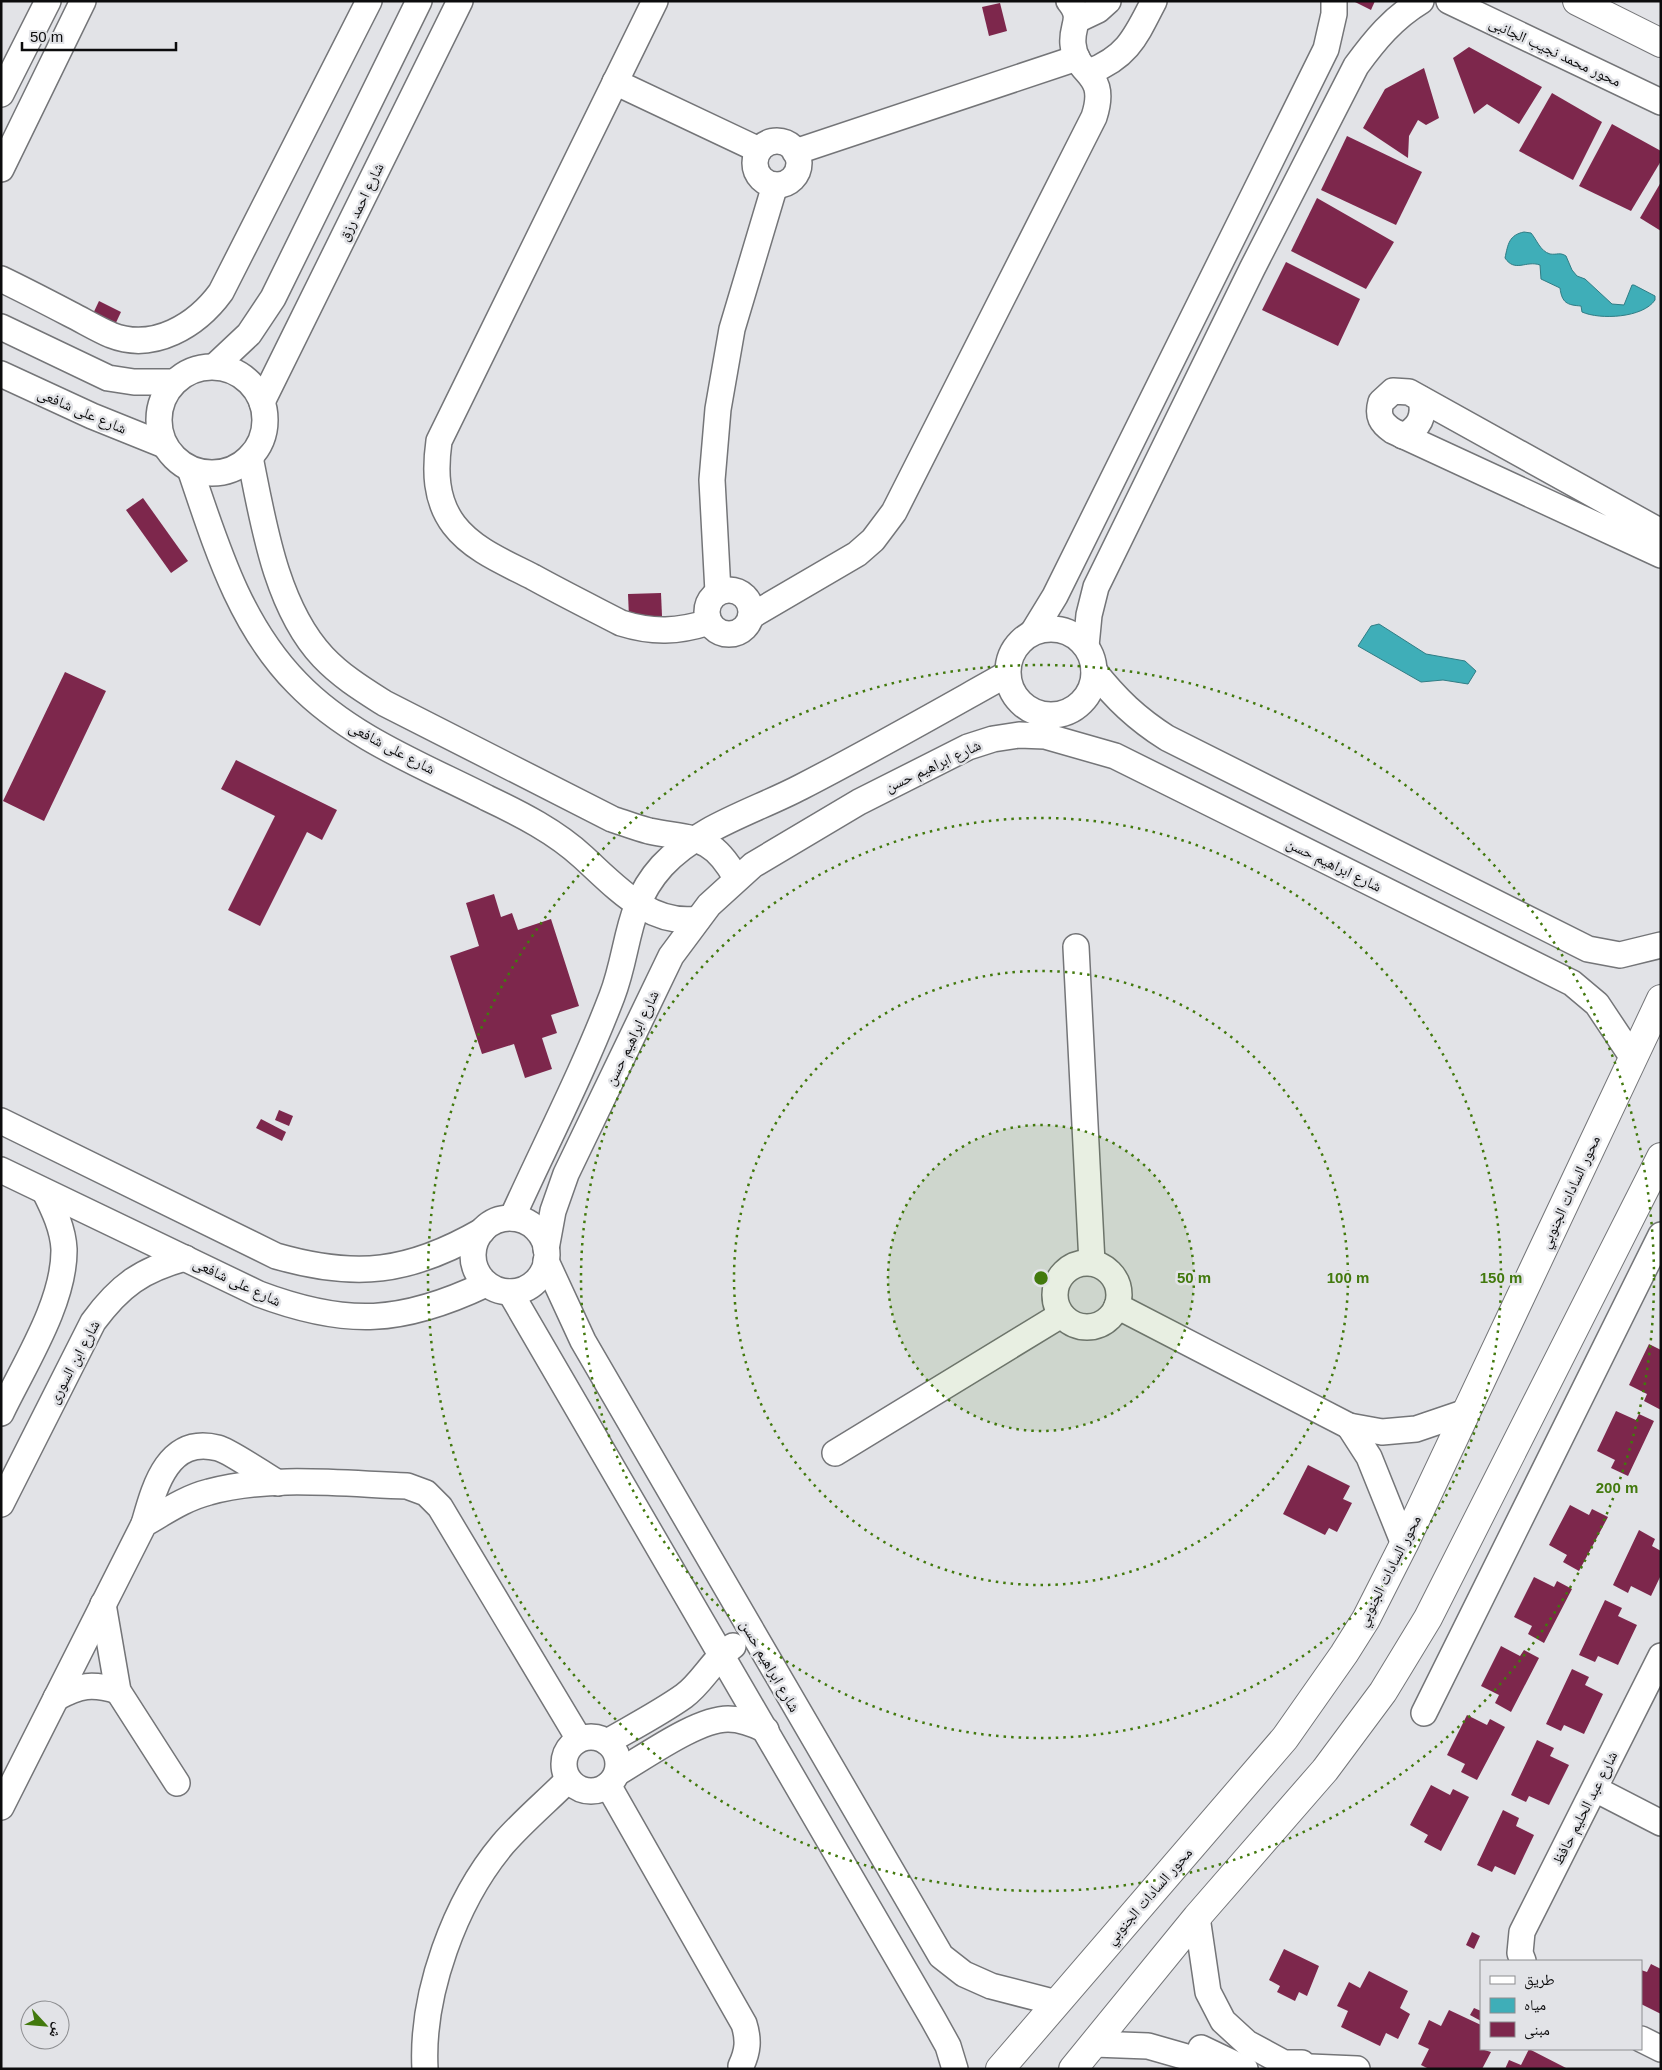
<svg xmlns="http://www.w3.org/2000/svg" width="1662" height="2070" viewBox="0 0 1662 2070" font-family="Arial,'Noto Naskh Arabic',sans-serif">
<style>
.water{fill:#3faeb8;stroke:#307d85}
.building{fill:#7d274c}
.lines{fill:none;stroke-linecap:round;stroke-linejoin:round}
.minor-casing{stroke:#747578;stroke-width:28}
.major-casing{stroke:#747578;stroke-width:30}
.minor{stroke:#fff;stroke-width:25}
.major{stroke:#fff;stroke-width:28}
.ring{fill:none;stroke:#42790d;stroke-width:2.5;stroke-dasharray:2.5 5}
.labels{text-anchor:middle;stroke-width:5;stroke-linejoin:round;paint-order:stroke}
.street-label{font-size:15px;fill:#0c0c0d;stroke:#e2e3e7}
.centre{fill:#42790d;stroke:#e2e3e7;stroke-width:2.5}
.ring-label{font-size:15px;text-anchor:middle;font-weight:bold;fill:#42790d;stroke:#e2e3e7;stroke-width:5;stroke-linejoin:round;paint-order:stroke}
</style>
<rect width="100%" height="100%" fill="#e2e3e7"/>
<g class="water">
<path d="M1524 232 1531 233C1537 240 1540 251 1550 254 1557 255 1560 252 1566 256L1572 270 1577 276 1585 279 1612 304 1624 305 1632 285H1634L1655 296V300C1643 318 1600 320 1582 312L1581 306C1567 305 1562 303 1560 288L1541 279 1540 265C1526 260 1515 273 1505 258 1508 244 1509 235 1524 232Z"/>
<path d="M1379 624 1426 654 1465 661 1476 671 1468 684 1443 680 1421 682 1358 646 1371 626Z"/>
</g>
<g class="building">
<path d="M1353 1H1375L1371 10Z"/>
<path d="M1000 3 1007 31 989 36 982 7Z"/>
<path d="M1469 47 1542 87 1519 124 1487 104 1474 114 1453 58Z"/>
<path d="M1424 68 1439 118 1426 125 1418 120 1409 136 1408 158 1363 128 1385 89Z"/>
<path d="M1552 93 1602 122 1573 180 1519 151Z"/>
<path d="M1612 124 1661 151V161L1631 211 1579 186Z"/>
<path d="M1347 136 1422 172 1396 225 1321 190Z"/>
<path d="M1661 182V231L1640 218Z"/>
<path d="M1317 198 1394 242 1366 289 1291 251Z"/>
<path d="M1286 262 1360 299 1338 346 1262 310Z"/>
<path d="M99 301 121 312 113 329 91 318Z"/>
<path d="M143 498 188 561 171 573 126 510Z"/>
<path d="M661 593 662 616 629 617 628 594Z"/>
<path d="M65 672 106 691 44 821 3 801Z"/>
<path d="M236 760 337 810 322 840 307 832 260 926 228 910 275 816 221 789Z"/>
<path d="M494 894 501 917 512 913 518 930 551 919 579 1006 551 1015 557 1033 542 1038 552 1069 525 1078 514 1044 482 1054 450 956 479 946 466 903Z"/>
<path d="M279 1110 293 1116 289 1126 275 1120Z"/>
<path d="M261 1119 286 1132 282 1141 256 1128Z"/>
<path d="M1649 1344 1661 1350V1410L1644 1401 1647 1394 1629 1385Z"/>
<path d="M1616 1411 1636 1420 1639 1414 1654 1421 1628 1476 1611 1468 1615 1460 1597 1451Z"/>
<path d="M1308 1465 1350 1486 1343 1499 1352 1503 1337 1532 1329 1528 1325 1535 1283 1514Z"/>
<path d="M1570 1505 1589 1515 1592 1509 1608 1517 1579 1571 1563 1562 1567 1555 1549 1545Z"/>
<path d="M1639 1530 1655 1539 1652 1546 1661 1551V1575L1651 1596 1631 1586 1628 1593 1613 1585Z"/>
<path d="M1534 1577 1554 1587 1557 1581 1572 1589 1544 1643 1528 1634 1532 1626 1514 1617Z"/>
<path d="M1605 1600 1622 1608 1618 1616 1637 1625 1618 1665 1598 1656 1595 1662 1579 1655Z"/>
<path d="M1501 1646 1520 1656 1524 1650 1539 1658 1511 1712 1495 1703 1499 1695 1481 1686Z"/>
<path d="M1572 1669 1589 1677 1585 1685 1603 1694 1584 1734 1564 1725 1561 1731 1546 1724Z"/>
<path d="M1467 1715 1487 1725 1490 1719 1505 1727 1477 1780 1461 1772 1465 1764 1447 1755Z"/>
<path d="M1537 1740 1554 1748 1550 1756 1569 1765 1549 1805 1529 1796 1526 1802 1511 1795Z"/>
<path d="M1431 1785 1450 1795 1453 1789 1469 1797 1441 1851 1424 1842 1428 1835 1410 1825Z"/>
<path d="M1503 1810 1519 1818 1516 1826 1534 1835 1515 1875 1495 1866 1492 1872 1477 1865Z"/>
<path d="M1472 1932 1480 1936 1474 1949 1466 1945Z"/>
<path d="M1284 1949 1319 1966 1307 1996 1299 1992 1295 2001 1277 1992 1280 1986 1269 1980Z"/>
<path d="M1651 1964 1661 1969V2014L1641 2004V1970L1647 1972Z"/>
<path d="M1369 1971 1408 1991 1400 2008 1410 2014 1398 2039 1386 2033 1380 2046 1341 2027 1348 2011 1337 2006 1349 1982 1360 1988Z"/>
<path d="M1474 2008 1481 2011V2021L1470 2015Z"/>
<path d="M1449 2010 1481 2025V2049L1491 2052 1482 2069H1429L1421 2065 1429 2049 1418 2044 1429 2020 1441 2026Z"/>
<path d="M1529 2049 1568 2069H1505L1509 2060 1521 2065Z"/>
</g>
<g class="lines">
<g class="minor-casing">
<g id="minor">
<path d="M655 1 439 441C435 470 435 500 454 525 473 550 506 563 533 577 562 593 592 608 621 623 653 633 678 632 709 622"/>
<path d="M1449 1 1661 102"/>
<path d="M1077 20 1098 10 1108 1"/>
<path d="M1089 72C1128 57 1136 36 1154 1"/>
<path d="M615 82 759 150"/>
<path d="M1 94 48 1"/>
<circle cx="777" cy="163" r="22"/>
<path d="M795 152 1077 58"/>
<path d="M1 169 83 1"/>
<path d="M1 279C24 290 47 302 70 314 84 321 97 329 111 335 154 352 197 325 221 292L369 1"/>
<path d="M1 327 108 378 134 382H174"/>
<path d="M215 366 249 334 273 298 419 1"/>
<circle cx="212" cy="420" r="53"/>
<path d="M1 374 92 416 164 445"/>
<path d="M262 402 460 1"/>
<path d="M1403 436C1419 428 1425 417 1421 399"/>
<path d="M250 457C263 522 276 607 323 657 341 676 362 689 384 703L612 819C624 823 637 828 649 831 693 840 711 833 736 878"/>
<path d="M190 469C216 545 239 624 297 683 349 737 422 765 487 798 521 814 556 832 583 857 616 887 650 926 698 919"/>
<path d="M1661 532 1409 392 1393 391 1381 402C1377 416 1381 423 1393 431L1661 555"/>
<circle cx="729" cy="612" r="22"/>
<path d="M718 592 712 480 718 409 732 329 775 185"/>
<path d="M751 616 857 554 873 540 894 512 1094 117C1109 71 1076 77 1073 44 1071 25 1084 19 1069 1"/>
<circle cx="1051" cy="672" r="43"/>
<path d="M1033 632 1055 596 1326 49 1334 14V1"/>
<path d="M1086 646 1089 615 1096 587 1252 269 1356 66C1375 40 1393 18 1421 1"/>
<path d="M1094 671C1116 699 1137 719 1167 738L1588 949 1620 955 1661 945"/>
<path d="M1076 947 1092 1263"/>
<path d="M1 1121 276 1256C356 1279 409 1273 482 1231"/>
<path d="M1 1170 259 1294C347 1327 402 1324 486 1284"/>
<path d="M512 1218C545 1145 583 1072 612 996 630 949 625 907 662 866 698 827 755 811 801 787 871 751 939 712 1007 674"/>
<circle cx="510" cy="1255" r="37"/>
<path d="M546 1249 553 1211 566 1174 671 956 709 905 753 865 859 802 968 747 993 739 1019 735 1045 736 1115 756 1572 983 1597 1004 1633 1058"/>
<path d="M546 1261 583 1341 941 1956 964 1974 991 1986 1057 2003"/>
<circle cx="1087" cy="1295" r="32"/>
<path d="M510 1292 933 2019 948 2046 955 2069"/>
<path d="M1117 1306 1349 1426 1382 1432 1416 1429 1466 1412"/>
<path d="M1 1413C24 1365 65 1302 64 1249 63 1229 54 1210 45 1192"/>
<path d="M1349 1426 1369 1457 1404 1544"/>
<path d="M835 1453 1061 1315"/>
<path d="M1 1504 93 1322C120 1285 142 1270 185 1258"/>
<path d="M144 1524C154 1489 167 1435 218 1448 230 1451 264 1475 278 1483"/>
<path d="M103 1604 118 1691 177 1783"/>
<path d="M56 1698C80 1685 92 1683 118 1691"/>
<path d="M1424 1713 1661 1235"/>
<circle cx="591" cy="1764" r="27"/>
<path d="M607 1742C633 1727 660 1713 684 1696 703 1682 713 1659 733 1646"/>
<path d="M617 1773C645 1757 697 1719 728 1719 742 1719 754 1724 766 1730"/>
<path d="M608 1785 744 2024C749 2040 748 2051 741 2066"/>
<path d="M1595 1789 1661 1823"/>
<path d="M1 1807 144 1524C165 1512 185 1498 209 1492 269 1475 345 1484 407 1486L426 1493 440 1507 579 1739"/>
<path d="M1197 1917 1208 1992 1223 2021 1247 2043 1284 2063H1302"/>
<path d="M1523 1961 1520 1953 1522 1932 1661 1656"/>
<path d="M1641 2039 1661 2049"/>
<path d="M1094 2044 1148 2046 1197 2060 1216 2069"/>
<path d="M1201 2048 1245 2069"/>
<path d="M1310 2067 1357 2069"/>
<path d="M425 2069C421 1994 455 1901 503 1844 523 1821 547 1801 568 1780"/>
</g>
</g>
<g class="major-casing">
<g id="major">
<path d="M1577 1 1661 43"/>
<path d="M1000 2069 1285 1738 1344 1654 1366 1619 1404 1544 1661 999"/>
<path d="M1073 2069 1197 1917 1325 1770 1383 1692 1428 1618 1661 1157"/>
</g>
</g>
<use href="#minor" class="minor"/>
<use href="#major" class="major"/>
</g>
<circle cx="1041" cy="1278" r="153" fill="#42790d" fill-opacity=".12"/>
<g class="ring">
<circle cx="1041" cy="1278" r="153"/>
<circle cx="1041" cy="1278" r="307"/>
<circle cx="1041" cy="1278" r="460"/>
<circle cx="1041" cy="1278" r="613"/>
</g>
<g class="labels">
<g class="street-label">
<text transform="translate(1555 52) rotate(25)" y="5">محور محمد نجيب الجانبى</text>
<text transform="translate(361 202) rotate(-64)" y="5">شارع احمد رزق</text>
<text transform="translate(82 411) rotate(23)" y="5">شارع على شافعى</text>
<text transform="translate(392 748) rotate(28)" y="5">شارع على شافعى</text>
<text transform="translate(933 766) rotate(-25)" y="5">شارع ابراهيم حسن</text>
<text transform="translate(1334 865) rotate(26)" y="5">شارع ابراهيم حسن</text>
<text transform="translate(632 1038) rotate(-64)" y="5">شارع ابراهيم حسن</text>
<text transform="translate(1570 1192) rotate(-65)" y="5">محور السادات الجنوبي</text>
<text transform="translate(237 1282) rotate(25)" y="5">شارع على شافعى</text>
<text transform="translate(74 1362) rotate(-62)" y="5">شارع ابن السورى</text>
<text transform="translate(1389 1571) rotate(-63)" y="5">محور السادات الجنوبي</text>
<text transform="translate(770 1666) rotate(60)" y="5">شارع ابراهيم حسن</text>
<text transform="translate(1585 1808) rotate(-63)" y="5">شارع عبد الحليم حافظ</text>
<text transform="translate(1149 1896) rotate(-49)" y="5">محور السادات الجنوبي</text>
</g>
</g>
<circle cx="1041" cy="1278" r="8" class="centre"/>
<g class="ring-label">
<text x="1194" y="1283">50 m</text>
<text x="1348" y="1283">100 m</text>
<text x="1501" y="1283">150 m</text>
<text x="1617" y="1493">200 m</text>
</g>
<rect width="1662" height="2070" fill="none" stroke="#0c0c0d" stroke-width="5"/>
<rect x="1480" y="1960" width="162" height="90" fill="#e2e3e7" stroke="#8c8d90"/>
<rect x="1490" y="1976" width="25" height="8" fill="#ffffff" stroke="#8c8d90"/>
<text x="1524" y="1985" font-size="15" fill="#0c0c0d">طريق</text>
<rect x="1490" y="1998" width="25" height="15" fill="#3faeb8" stroke="#8c8d90"/>
<text x="1524" y="2010" font-size="15" fill="#0c0c0d">مياه</text>
<rect x="1490" y="2022" width="25" height="15" fill="#7d274c" stroke="#8c8d90"/>
<text x="1524" y="2035" font-size="15" fill="#0c0c0d">مبنى</text>
<g transform="translate(45 2025) rotate(116)"><circle r="24" fill="#e2e3e7" stroke="#8c8d90"/>
<path d="M0-4L9 19L0 12L-9 19Z" fill="#42790d"/>
<text y="-8" font-size="14" font-weight="bold" text-anchor="middle" fill="#0c0c0d">ش</text>
</g>
<path d="M22 42v8h154v-8" fill="none" stroke="#0c0c0d" stroke-width="2.5"/>
<text x="30" y="42" font-size="15" fill="#0c0c0d" stroke="#e2e3e7" stroke-width="4" paint-order="stroke">50 m</text>
</svg>
